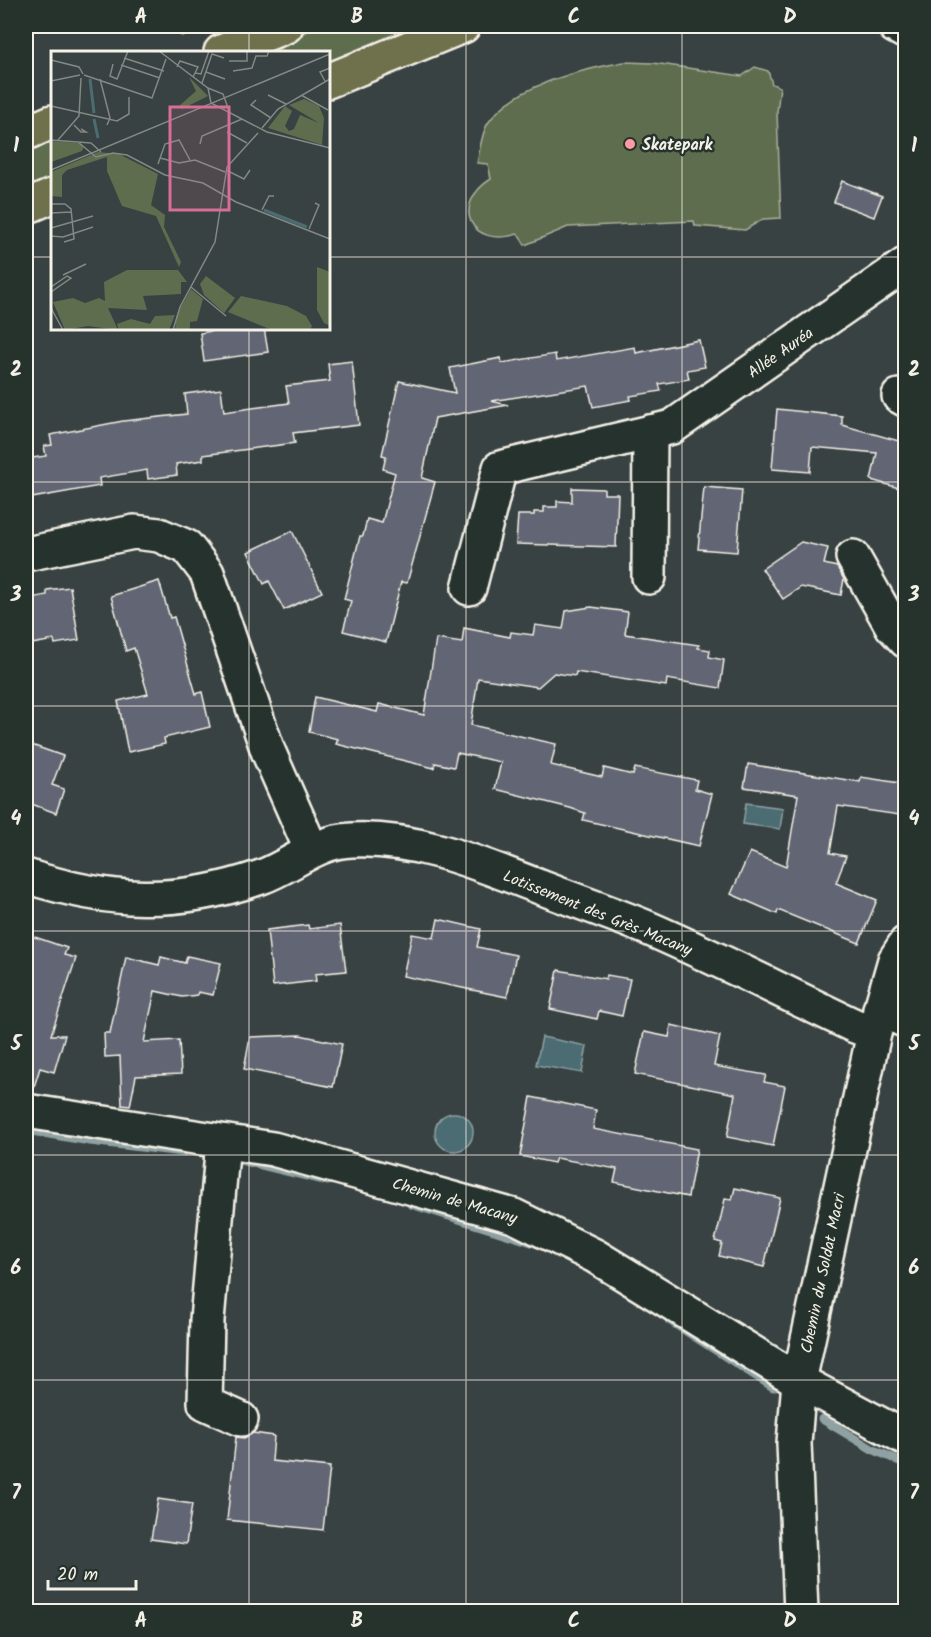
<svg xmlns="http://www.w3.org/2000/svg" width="931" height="1637" viewBox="0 0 931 1637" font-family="Kalam,sans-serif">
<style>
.green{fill:#5f6d4f;stroke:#aaaf9c;stroke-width:1.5}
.water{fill:#4c6c73;stroke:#8fa1a2;stroke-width:1.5}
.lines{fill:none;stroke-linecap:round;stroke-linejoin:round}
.stream{stroke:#8fa1a2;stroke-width:9}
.building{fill:#626573;stroke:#f4f1e8;stroke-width:1.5}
.minor-casing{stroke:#f4f1e8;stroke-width:38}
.highway-casing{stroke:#f4f1e8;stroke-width:38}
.minor{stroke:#26332d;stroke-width:33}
.highway{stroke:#6e714b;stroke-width:33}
.grid{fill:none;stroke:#f4f1e8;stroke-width:1.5;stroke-opacity:0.55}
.poi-dot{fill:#ff9aa2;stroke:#26332d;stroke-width:2}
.labels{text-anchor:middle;stroke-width:5;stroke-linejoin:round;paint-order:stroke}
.poi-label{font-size:16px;font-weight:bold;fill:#f4f1e8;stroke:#26332d;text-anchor:start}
.street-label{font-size:16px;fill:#f4f1e8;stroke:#26332d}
.inset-river{fill:none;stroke:#4c6c73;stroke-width:3}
.inset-road{fill:none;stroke:#838884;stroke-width:1.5}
.view{fill:#d66f93;fill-opacity:0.15;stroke:#d66f93;stroke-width:3}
.inset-edge{fill:none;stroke:#f4f1e8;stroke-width:3}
.neatline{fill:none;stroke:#f4f1e8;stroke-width:2}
.grid-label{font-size:20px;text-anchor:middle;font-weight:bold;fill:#f4f1e8}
</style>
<rect width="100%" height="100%" fill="#384242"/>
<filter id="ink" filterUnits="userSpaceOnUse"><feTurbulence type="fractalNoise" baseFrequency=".0167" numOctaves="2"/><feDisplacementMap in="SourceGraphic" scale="12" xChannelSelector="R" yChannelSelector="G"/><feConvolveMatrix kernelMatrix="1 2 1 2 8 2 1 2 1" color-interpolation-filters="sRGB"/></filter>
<g filter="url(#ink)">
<g class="green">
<path d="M162 26H209L182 36Z"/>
<path d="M320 26H422L329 65 328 52H255Z"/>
<path d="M624 62 653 63 742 76 755 67 768 71 772 84 780 87 777 112 781 218 763 219 745 230 695 226 694 221 568 227 525 245 518 234C470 249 450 205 491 179L488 164 477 163C480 151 481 134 488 123 513 85 581 70 624 62Z"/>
<path d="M52 137V179L26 190V148Z"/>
</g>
<g class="water">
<path d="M746 803 783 808 780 829 743 824Z"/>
<path d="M542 1037 587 1046 582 1073 536 1065Z"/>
<circle cx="454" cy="1132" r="19"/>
</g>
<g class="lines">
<g class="stream">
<path d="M26 1130 90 1141 183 1152"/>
<path d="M240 1160 328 1181"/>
<path d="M411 1204 538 1244"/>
<path d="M669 1320 773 1387"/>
<path d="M822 1419 872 1449 906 1464"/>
</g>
</g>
<g class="building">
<path d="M842 181 882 196 874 217 834 202Z"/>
<path d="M228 328H264L268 352 204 361 200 333Z"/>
<path d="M699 340 705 367 687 370 689 379 659 384 661 391 630 396 631 400 593 407 588 386 491 401 508 405 435 418 422 478 435 482 407 583 401 582 386 642 343 631 351 601 344 599 360 536H363L367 519 382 523 395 473 383 469 386 456 382 455 399 381 455 393 450 368 501 358 502 363 555 354 556 361 635 347 636 353Z"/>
<path d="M352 361 359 425 293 433 295 443 203 455V460L176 464 177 475 148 479 147 470 99 478 100 486 26 499V459L46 456 44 446 52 445 50 435 123 421 187 414 185 394 221 389 224 412 289 403 286 386 330 381 328 364Z"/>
<path d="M777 409 842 416V425L906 443V490L871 480 877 453 812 447 810 472 772 469Z"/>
<path d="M704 487 742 490 737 552 698 549Z"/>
<path d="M572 488 604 489V494H618L616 547 516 544 518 515H534V512H544V507H557V501L572 502Z"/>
<path d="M292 531 322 592 284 610 269 581 264 584 248 552Z"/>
<path d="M801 542 828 548 824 564 837 567 844 579 841 595 801 587 783 599 762 569Z"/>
<path d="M159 581 170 618 174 617 196 694 202 692 210 727 164 738 165 744 128 752 118 701 148 694 134 648 126 651 111 596Z"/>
<path d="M70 587 79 640 55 644 54 640 26 645V599L47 595V590Z"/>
<path d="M591 607 628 612 625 634 699 645 698 648 710 650 709 657 724 660 720 688 667 679 666 686 576 672 575 676 554 673 538 687 478 678 471 725 556 744 551 765 602 777 604 768 633 775 635 768 697 780 695 789 712 794 699 846 583 820 585 813 570 808 495 789 501 762 457 753 454 767 435 763 434 768 336 744 338 739 309 732 315 697 377 712 379 704 424 715 436 639 462 643 464 628 510 637 511 632 533 635 535 625 563 629 566 611Z"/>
<path d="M26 743 63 756 52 785 64 789 56 813 26 802Z"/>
<path d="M748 764 860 782 861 777 906 784V816L838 806 830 853 846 856 836 883 877 900 859 943 778 910 777 914 731 894 750 852 786 867 798 795 744 787Z"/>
<path d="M438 919 481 929 477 947 516 955 507 997 403 976 412 934 434 938Z"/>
<path d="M308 925 309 929 340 925 346 971 315 974 316 981 273 986 267 930Z"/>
<path d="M26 934 67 948 64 955 76 958 51 1035H65L54 1072 40 1068 32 1093H26Z"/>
<path d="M187 956 221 963 213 995 198 992 197 995 182 997 155 991 144 1042 179 1040 181 1074 136 1076 130 1106 122 1105 120 1056 105 1057 104 1033H110L126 957 159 965 161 957 185 963Z"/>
<path d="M558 970 606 979 607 975 630 979 622 1016 599 1011 597 1019 550 1009Z"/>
<path d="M671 1025 720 1036 714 1066 766 1075 764 1082 785 1086 773 1146 727 1137 735 1094 635 1074 644 1032 669 1037Z"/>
<path d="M300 1035 342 1044 333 1087 244 1069 250 1037Z"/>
<path d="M531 1097 596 1110 593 1129 697 1149 688 1197 614 1182 617 1169 556 1158 554 1163 520 1156Z"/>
<path d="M735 1188 780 1198 764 1267 719 1256 722 1243 715 1241 720 1221 725 1199 732 1200Z"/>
<path d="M253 1433 274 1436 272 1461 330 1467 323 1530 227 1520 236 1437 244 1438Z"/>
<path d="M158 1499 192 1504 186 1544 151 1539Z"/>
</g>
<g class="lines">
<g class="minor-casing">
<g id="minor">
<path d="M895 26 906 32"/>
<path d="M899 396 906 400"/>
<path d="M26 554 134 532 159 535 187 547 207 573 268 751 311 849"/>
<path d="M853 557 892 626 906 641"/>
<path d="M649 577 650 432"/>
<path d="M469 588 500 468 672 427 906 264"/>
<path d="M26 876C109 903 177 906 261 877 292 866 316 841 352 840 418 837 480 864 540 887 576 901 614 914 650 929 719 959 787 994 855 1026L874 1033"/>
<path d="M880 1009 906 1021"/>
<path d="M26 1111 273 1149 514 1216 595 1256 799 1381 906 1438"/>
<path d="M223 1142 207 1320 205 1403 241 1419"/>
<path d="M801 1612 794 1443 799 1381 874 1033 895 960 906 943"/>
</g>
</g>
<g class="highway-casing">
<g id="highway">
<path d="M221 52 286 26"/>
<path d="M328 81 463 26"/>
<path d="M26 133 52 122"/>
<path d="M26 207 52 196"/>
</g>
</g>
<use href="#minor" class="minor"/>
<use href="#highway" class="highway"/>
</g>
</g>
<path class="grid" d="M249 26V52M466 26V1612M682 26V1612M26 257H52M328 257H906M249 328V1612M26 482H906M26 706H906M26 931H906M26 1155H906M26 1380H906"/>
<circle class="poi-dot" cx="630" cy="144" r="6"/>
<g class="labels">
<g class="poi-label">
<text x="642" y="150">Skatepark</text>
</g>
<g class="street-label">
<text transform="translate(780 352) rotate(-35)" y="6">Allée Auréa</text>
<text transform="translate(598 912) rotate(22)" y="6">Lotissement des Grès Macany</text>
<text transform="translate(455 1200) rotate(16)" y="6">Chemin de Macany</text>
<text transform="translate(822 1273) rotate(-78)" y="6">Chemin du Soldat Macri</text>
</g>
</g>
<g transform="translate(51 51)">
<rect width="279" height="279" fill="#384242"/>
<path d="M138 26 157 45 131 58 127 56 145 40ZM253 48 268 55 273 67 271 94 217 77 234 55 241 60 234 75 238 80 243 78 249 64 268 72 238 54ZM0 90 28 92 33 95 31 100 0 111ZM47 101 68 103 107 123 100 154 114 164 113 176 130 211 128 216 105 165 71 155 56 120V106L16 119 11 124V146L0 145V121ZM266 216 279 221V275L273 272 266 259ZM76 219H127L136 231H130V243L92 245 96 259 57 257 67 279 37 275 14 279 2 251 22 247 34 252 48 247 54 250 53 231ZM155 225 184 247 173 262 153 244 149 233ZM140 238 152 248 146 270 139 271V279H124L126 263ZM190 245 236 255 255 265 261 275 259 279H221L177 261ZM124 264 118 279H68L66 273 80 268 99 273 104 265Z" fill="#5f6d4f"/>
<path class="inset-river" d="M39 28 43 62M43 68 47 87M213 159 256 176"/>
<path class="inset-road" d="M108 0 157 37 172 43 177 57M73 7 113 20M0 9 28 16 32 23M178 10H196V0M62 13 59 25 66 28 77 0M70 14 109 27M126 16 129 10 147 16 142 26M182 20 201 17 205 5H216L218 0M155 21 174 28M144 22 150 23 158 0M33 24 101 47 115 8M49 28 59 67 56 74M0 30 29 24M274 30 269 21 279 17M151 32 161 3 173 7M157 37 160 52 216 81 279 97M217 44 235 53M250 44 277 59M205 49 200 54 220 67M0 55 66 70 78 63V46M23 74 30 81H35L30 78M211 77 227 58 279 28M176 81 196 92M0 89 40 92 50 101M7 89 28 65 30 27M27 91 45 106 62 102 76 104 114 124 152 132 185 151 279 188M149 93 151 85 191 68M109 107 128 112 144 109 174 121M107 113 114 93 128 89 139 109M0 119 279 3M175 119 193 128 199 119M0 153H14L20 158 23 188 13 191M211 159 218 145H223M0 162 20 161M0 177 42 165M258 178 268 154 264 152M0 185 12 186 42 176M12 224 35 213M0 236 16 225 20 227 0 241M140 236 175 265M0 257 12 279M122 279 129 256 164 191 176 116 207 82"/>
<path class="view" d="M119 56H178V159H119Z"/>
<rect width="279" height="279" class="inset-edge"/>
</g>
<rect width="931" height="1637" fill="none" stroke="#26332d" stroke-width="66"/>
<path d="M48 1580v9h88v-9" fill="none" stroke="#f4f1e8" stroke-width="3"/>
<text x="57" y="1580" font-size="18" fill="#f4f1e8" stroke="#26332d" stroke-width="4.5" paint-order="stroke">20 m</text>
<rect x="33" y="33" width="865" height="1571" class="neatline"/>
<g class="grid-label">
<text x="141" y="23">A</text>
<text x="357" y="23">B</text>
<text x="574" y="23">C</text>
<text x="790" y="23">D</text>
<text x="16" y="152">1</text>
<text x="914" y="152">1</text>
<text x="16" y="376">2</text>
<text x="914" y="376">2</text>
<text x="16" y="601">3</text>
<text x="914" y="601">3</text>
<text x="16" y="825">4</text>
<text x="914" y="825">4</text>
<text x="16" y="1050">5</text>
<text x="914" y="1050">5</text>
<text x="16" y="1274">6</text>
<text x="914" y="1274">6</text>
<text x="16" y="1499">7</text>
<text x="914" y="1499">7</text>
<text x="141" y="1627">A</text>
<text x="357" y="1627">B</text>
<text x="574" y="1627">C</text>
<text x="790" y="1627">D</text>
</g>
</svg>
